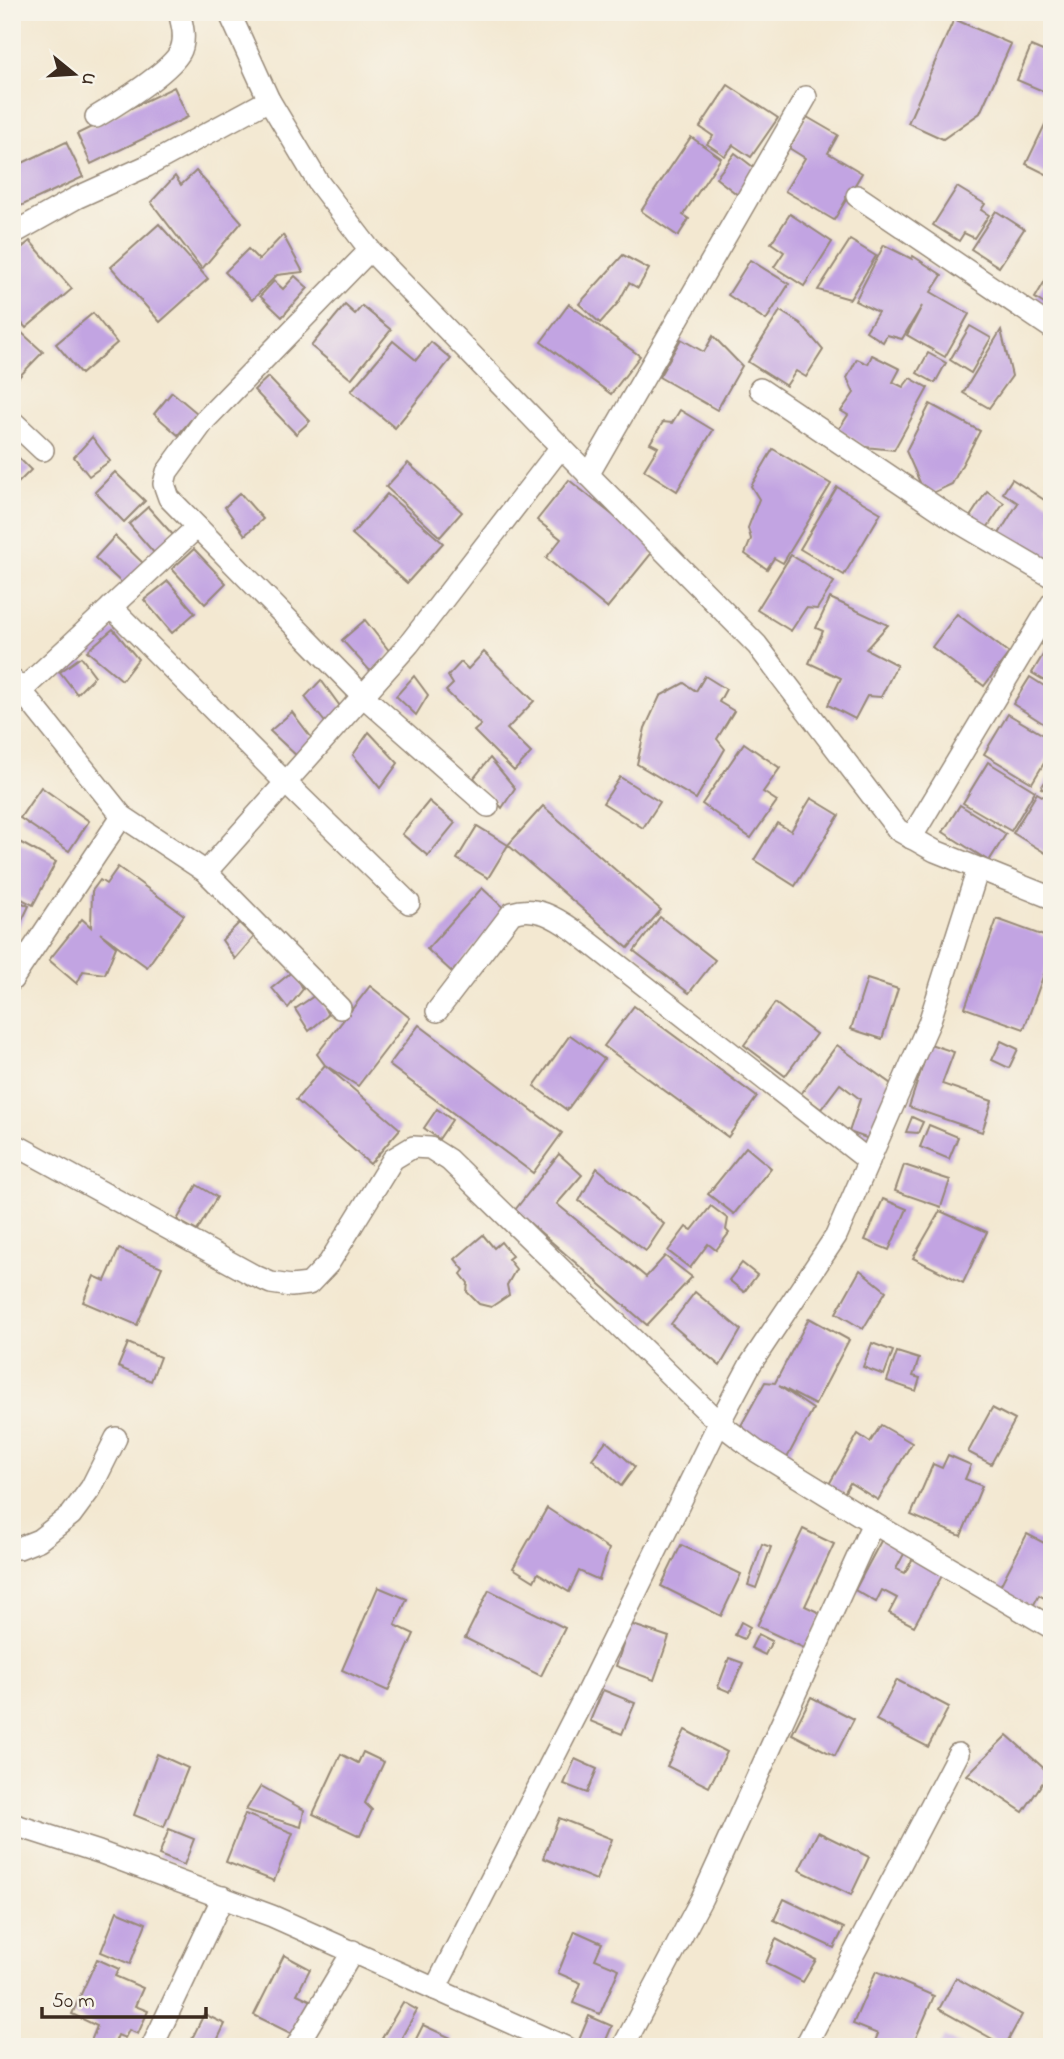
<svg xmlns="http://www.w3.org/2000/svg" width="1064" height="2059" viewBox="0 0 1064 2059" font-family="'Indie Flower',sans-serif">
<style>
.building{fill:#c2a4e2}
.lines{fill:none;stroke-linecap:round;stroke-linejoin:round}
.minor-casing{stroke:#978978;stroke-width:24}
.minor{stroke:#fff;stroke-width:21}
</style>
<rect width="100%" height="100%" fill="#f7f3e8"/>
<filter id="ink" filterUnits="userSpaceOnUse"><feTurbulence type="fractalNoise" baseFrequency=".0143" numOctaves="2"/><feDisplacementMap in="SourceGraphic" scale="14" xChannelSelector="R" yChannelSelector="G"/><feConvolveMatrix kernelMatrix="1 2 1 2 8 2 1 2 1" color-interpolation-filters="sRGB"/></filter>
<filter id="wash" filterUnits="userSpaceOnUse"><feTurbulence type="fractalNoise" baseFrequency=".00686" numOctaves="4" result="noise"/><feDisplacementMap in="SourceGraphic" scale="28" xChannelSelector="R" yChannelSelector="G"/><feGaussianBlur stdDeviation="1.57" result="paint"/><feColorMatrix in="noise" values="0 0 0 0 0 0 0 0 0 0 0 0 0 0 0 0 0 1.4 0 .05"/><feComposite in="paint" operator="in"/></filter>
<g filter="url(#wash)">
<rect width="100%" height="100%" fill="#f3e8d1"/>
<g id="blocks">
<g class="building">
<path d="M954 19 1011 44 980 113 943 139 908 123Z"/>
<path d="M1031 46 1052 55 1050 94 1017 80Z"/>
<path d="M728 85 778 118 751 157 733 145 725 156 707 144 713 136 700 127Z"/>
<path d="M174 87 188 117 91 164 77 134Z"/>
<path d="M1052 110V177L1026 164Z"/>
<path d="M807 117 838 135 828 153 862 173 834 220 785 191 805 158 789 148Z"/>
<path d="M691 137 721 158 683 215 689 219 678 236 641 211Z"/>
<path d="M66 142 83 177 12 210V168Z"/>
<path d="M735 153 757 170 738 195 716 178Z"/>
<path d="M196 171 242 222 202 269 151 202 175 176 181 185Z"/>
<path d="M957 187 985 204 981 210 989 215 974 238 964 233 959 241 933 225Z"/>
<path d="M996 211 1024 229 999 267 971 249Z"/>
<path d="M790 214 832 242 804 286 774 267 784 252 771 243Z"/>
<path d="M159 224 208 279 160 322 111 267Z"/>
<path d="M283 235 303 272 277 275 252 300 225 272 248 249 259 260Z"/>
<path d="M850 240 876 256 850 299 818 290Z"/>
<path d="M30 241 72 289 26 328 12 312V256Z"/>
<path d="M884 245 912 259 913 256 942 275 931 292 969 314 945 357 907 335 922 306 902 339 887 335 883 342 866 331 878 312 855 301Z"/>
<path d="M623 255 649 269 638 288 629 283 618 303 600 323 579 304Z"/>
<path d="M750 260 789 284 766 320 728 295Z"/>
<path d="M1052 269V309L1035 298Z"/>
<path d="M295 276 308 288 282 317 260 296 274 281 283 289Z"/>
<path d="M569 304 640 356 611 394 541 342Z"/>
<path d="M345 305 355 314 362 306 391 330 351 379 311 346Z"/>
<path d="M780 311 800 323 823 350 806 377 796 371 786 386 748 362Z"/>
<path d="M93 313 117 343 81 374 56 344Z"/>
<path d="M970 326 991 338 971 373 950 360Z"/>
<path d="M1001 330 1012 376 989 408 963 393Z"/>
<path d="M21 332 43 352 12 384V341Z"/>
<path d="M713 336 742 366 717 410 659 377 681 339 704 352Z"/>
<path d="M393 341 416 360 431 342 451 359 395 428 351 391Z"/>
<path d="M928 353 946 363 935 383 917 373Z"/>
<path d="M872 355 900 369 893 382 903 387 910 378 928 388 894 450 865 447 839 429 848 415 841 411 854 393 847 378 857 359 868 364Z"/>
<path d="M268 377 310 421 296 434 254 390Z"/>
<path d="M172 392 197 413 178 435 154 414Z"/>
<path d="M930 404 980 431 952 484 926 496 906 451Z"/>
<path d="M680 410 713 430 677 491 644 470 658 447 650 443 663 422 672 423Z"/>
<path d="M92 437 110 461 89 476 74 457Z"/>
<path d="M773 449 831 484 783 563 774 558 767 569 745 554 751 539 748 528 759 499 751 486Z"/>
<path d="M12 451 31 470 12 489Z"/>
<path d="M408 463 462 512 440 537 386 487Z"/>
<path d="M115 472 145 501 124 522 95 492Z"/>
<path d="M1012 479 1052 505V554L1039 564 997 537 1018 503 1003 493Z"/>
<path d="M569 480 655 549 607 608 546 558 561 539 537 520Z"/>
<path d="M837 487 881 513 844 575 800 549Z"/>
<path d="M987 491 1004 503 983 534 966 523Z"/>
<path d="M240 493 263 519 245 535 225 507Z"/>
<path d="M387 494 443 543 407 583 352 534Z"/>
<path d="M148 507 174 536 155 554 129 524Z"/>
<path d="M115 536 145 565 125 586 95 558Z"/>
<path d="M194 549 226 583 205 604 172 569Z"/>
<path d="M791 555 834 582 817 609 806 608 791 631 757 610Z"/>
<path d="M168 581 195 613 172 633 144 600Z"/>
<path d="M830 598 888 625 866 649 897 665 881 697 867 696 855 719 828 705 841 678 809 663 823 631 816 628Z"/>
<path d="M957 614 1009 653 984 686 932 647Z"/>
<path d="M365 620 390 652 372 673 342 640Z"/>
<path d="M113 629 138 659 122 680 87 651Z"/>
<path d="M1052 640V685L1032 673Z"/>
<path d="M484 652 534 701 507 729 531 753 514 771 474 731 481 725 446 691 453 684 448 676 461 662 468 669Z"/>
<path d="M81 657 95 676 77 694 60 672Z"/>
<path d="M414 676 428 695 416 715 396 696Z"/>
<path d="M705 676 726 689 719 702 734 711 717 739 725 749 696 799 637 764 645 728 660 696 684 683 696 691Z"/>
<path d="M1030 677 1052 691V729L1013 704Z"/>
<path d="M321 680 342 709 328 726 305 697Z"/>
<path d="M292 712 314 741 298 757 270 731Z"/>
<path d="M1008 714 1052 740V750L1032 783 984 754Z"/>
<path d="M369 732 398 763 380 788 353 755Z"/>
<path d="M744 743 780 768 763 792 777 801 751 838 702 804Z"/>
<path d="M490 758 515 788 502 808 474 778Z"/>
<path d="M988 762 1035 791 1011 831 963 803Z"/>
<path d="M1052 771V795L1041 788Z"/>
<path d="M620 777 660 802 643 828 603 803Z"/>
<path d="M41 787 89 821 69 851 20 818Z"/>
<path d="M1037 793 1052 802V857L1013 833Z"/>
<path d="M811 798 839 815 795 886 754 860 777 823 791 831Z"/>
<path d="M429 801 455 823 428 856 402 834Z"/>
<path d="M960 805 1006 834 989 861 943 832Z"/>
<path d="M543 806 661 910 628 948 508 845 488 878 457 859 477 826 508 845Z"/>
<path d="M12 838 56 862 33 905 12 894Z"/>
<path d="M118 867 184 915 147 967 100 933 116 947 105 974 83 971 77 984 49 960 82 919 91 927 92 891 100 880 106 884Z"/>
<path d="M482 888 507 911 452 972 427 949Z"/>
<path d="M12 898 29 906 12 941Z"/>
<path d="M660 917 715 960 689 993 634 951Z"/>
<path d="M997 919 1052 939V952L1024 1029 965 1008Z"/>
<path d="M239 923 254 937 235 959 222 940Z"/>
<path d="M294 970 303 989 288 1008 272 988Z"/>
<path d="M867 979 898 989 882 1039 851 1029Z"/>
<path d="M370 986 410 1018 358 1086 325 1065 400 1129 370 1164 296 1100 325 1065 317 1054Z"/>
<path d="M317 994 328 1015 309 1031 295 1009Z"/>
<path d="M775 1003 816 1034 785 1076 744 1045Z"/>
<path d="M634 1006 757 1097 728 1137 604 1046Z"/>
<path d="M419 1025 562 1133 533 1173 389 1065Z"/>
<path d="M570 1035 604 1059 567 1110 534 1086Z"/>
<path d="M1001 1041 1018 1049 1009 1068 992 1060Z"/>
<path d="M930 1044 954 1052 942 1084 992 1101 982 1132 909 1107Z"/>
<path d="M837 1045 891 1084 872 1140 849 1132 860 1099 840 1084 821 1109 801 1094Z"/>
<path d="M437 1109 452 1120 439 1139 424 1128Z"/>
<path d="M912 1117 923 1122 918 1133 906 1132Z"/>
<path d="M929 1125 958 1137 949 1159 920 1147Z"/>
<path d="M746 1147 771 1168 734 1214 708 1194Z"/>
<path d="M559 1154 582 1175 557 1204 646 1277 665 1256 692 1277 647 1325 515 1210Z"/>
<path d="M904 1165 950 1180 941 1207 895 1191Z"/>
<path d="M597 1168 664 1224 646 1251 579 1201Z"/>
<path d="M197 1185 217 1197 197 1231 177 1220Z"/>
<path d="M883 1199 907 1209 889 1250 865 1240Z"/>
<path d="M711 1206 728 1219 726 1230 729 1233 716 1250 708 1244 690 1268 668 1251 686 1227 692 1230Z"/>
<path d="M940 1211 987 1232 963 1283 913 1258Z"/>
<path d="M483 1235 494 1248 501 1242 512 1256 508 1259 516 1269 507 1285 509 1295 491 1307 479 1304 467 1292 468 1283 461 1274 464 1270 455 1259Z"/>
<path d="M119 1249 162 1267 137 1325 83 1302 94 1276 105 1281Z"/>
<path d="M742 1263 757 1275 744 1292 729 1280Z"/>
<path d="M860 1270 886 1291 863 1329 836 1313Z"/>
<path d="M695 1292 741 1330 720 1366 671 1324Z"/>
<path d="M809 1318 849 1340 815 1405 779 1386 813 1409 787 1458 738 1431 765 1382 775 1383Z"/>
<path d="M128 1343 160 1357 151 1381 118 1367Z"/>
<path d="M872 1343 893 1351 884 1375 863 1367Z"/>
<path d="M897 1352 919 1359 913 1376 920 1378 916 1391 887 1381Z"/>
<path d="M992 1408 1015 1420 991 1464 968 1452Z"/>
<path d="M881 1425 912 1443 878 1500 850 1483 843 1495 828 1486 858 1434 870 1442Z"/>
<path d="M606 1441 635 1467 621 1486 592 1459Z"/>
<path d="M948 1455 971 1465 965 1479 982 1486 961 1536 911 1515 933 1464 942 1468Z"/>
<path d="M547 1508 609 1549 599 1580 579 1571 569 1592 538 1573 534 1581 513 1568Z"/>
<path d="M803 1529 834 1544 805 1606 822 1614 806 1649 757 1626Z"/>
<path d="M1027 1534 1052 1547V1602L1039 1595 1032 1608 998 1590Z"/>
<path d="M882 1539 905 1552 896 1569 905 1573 913 1558 943 1574 914 1626 889 1613 897 1598 882 1590 876 1602 855 1590Z"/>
<path d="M762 1544 771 1547 756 1588 748 1585Z"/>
<path d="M681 1545 741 1574 721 1616 661 1586Z"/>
<path d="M378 1587 407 1599 395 1625 414 1634 388 1691 342 1670Z"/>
<path d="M489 1590 565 1628 541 1676 465 1638Z"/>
<path d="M741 1622 750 1627 744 1639 735 1635Z"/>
<path d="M630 1624 669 1637 654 1680 616 1666Z"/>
<path d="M758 1634 772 1641 765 1655 751 1648Z"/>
<path d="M729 1658 743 1663 730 1692 718 1687Z"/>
<path d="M897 1680 949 1707 928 1747 876 1720Z"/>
<path d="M603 1690 635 1703 622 1734 590 1721Z"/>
<path d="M811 1697 854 1719 835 1756 792 1734Z"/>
<path d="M685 1730 727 1752 709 1787 667 1766Z"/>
<path d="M1007 1735 1049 1773 1023 1812 967 1775Z"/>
<path d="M363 1752 384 1762 365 1803 372 1810 360 1836 313 1814 341 1754 358 1763Z"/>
<path d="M157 1754 188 1768 164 1827 134 1815Z"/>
<path d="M575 1759 597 1769 587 1793 564 1784Z"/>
<path d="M261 1786 304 1810 301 1827 246 1810Z"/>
<path d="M245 1814 293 1833 274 1881 226 1862Z"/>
<path d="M559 1818 612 1839 596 1880 543 1858Z"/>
<path d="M169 1829 194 1839 184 1865 159 1855Z"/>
<path d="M818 1832 869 1857 851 1895 799 1870Z"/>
<path d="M784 1899 844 1928 834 1948 774 1920Z"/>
<path d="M117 1911 146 1923 130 1964 101 1952Z"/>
<path d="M575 1931 602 1943 595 1959 619 1969 600 2014 573 2003 581 1983 558 1973Z"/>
<path d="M776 1939 816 1960 803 1982 766 1963Z"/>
<path d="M284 1955 310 1969 297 1994 314 2002 298 2037 254 2015Z"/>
<path d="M97 1959 119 1969 115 1976 143 1988 135 2006 148 2011 138 2034 129 2030 125 2038 118 2035 113 2047H105L91 2041 97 2026 72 2014Z"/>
<path d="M876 1971 934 1996 912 2047H906L893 2041 891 2047H876L873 2046 878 2034 853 2024Z"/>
<path d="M956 1978 1022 2015 1005 2046 939 2009Z"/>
<path d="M403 2002 417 2010 402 2037 411 2043 408 2047H377Z"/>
<path d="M204 2014 225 2024 214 2047H188Z"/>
<path d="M589 2016 612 2026 603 2047H594L579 2040Z"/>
<path d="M423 2025 451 2038 448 2047H412Z"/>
<path d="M944 2037 962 2047H939Z"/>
</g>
</g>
</g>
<g filter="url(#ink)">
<use href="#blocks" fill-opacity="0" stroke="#978978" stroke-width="2"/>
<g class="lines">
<g class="minor-casing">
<g id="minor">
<path d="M229 12 269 100 318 182 370 250 561 447 757 645 898 830 935 851 1052 898"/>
<path d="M96 117C116 105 173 70 181 50 186 37 182 24 179 12"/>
<path d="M857 196 1052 328"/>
<path d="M12 234 76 198 147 166 269 100"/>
<path d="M370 250 205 420 167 472 164 484 169 498 363 696 488 806"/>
<path d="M760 389 958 522 1052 577"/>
<path d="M12 421 43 450"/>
<path d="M588 475 806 97"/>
<path d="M111 607 286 783 409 903"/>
<path d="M12 679 122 816 206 872 340 1008"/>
<path d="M21 691 197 527"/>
<path d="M911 838 1052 603"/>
<path d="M206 872 409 644 561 447"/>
<path d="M12 980 122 816"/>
<path d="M437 1011 512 913C536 905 555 917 575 931L869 1161"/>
<path d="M12 1143 253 1275 271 1283 291 1286 309 1284 329 1263 393 1159 413 1147 430 1148 449 1160 719 1423 756 1451 873 1523 1052 1628"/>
<path d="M12 1548H19L39 1540 71 1515 91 1488 116 1438"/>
<path d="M12 1824 99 1852 272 1916 565 2047"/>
<path d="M435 1989 584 1698 719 1423 750 1365 836 1236 929 1023 978 869"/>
<path d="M152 2047 223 1897"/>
<path d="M296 2047 353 1951"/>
<path d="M623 2047 702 1898 873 1523"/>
<path d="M805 2047 958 1754"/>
<path d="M1051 2047 1052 2045"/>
</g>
</g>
<use href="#minor" class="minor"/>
</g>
</g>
<rect width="1064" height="2059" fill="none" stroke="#f7f3e8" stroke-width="42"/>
<g transform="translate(74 74) rotate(108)" stroke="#f7f3e8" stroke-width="5" paint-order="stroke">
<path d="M0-5L12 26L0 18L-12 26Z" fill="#3b2a1e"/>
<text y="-10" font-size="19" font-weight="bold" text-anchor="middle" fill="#3b2a1e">U</text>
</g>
<path d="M42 2007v10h164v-10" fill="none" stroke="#3b2a1e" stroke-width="3.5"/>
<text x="52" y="2007" font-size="21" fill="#3b2a1e" stroke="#f7f3e8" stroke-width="5" paint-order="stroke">50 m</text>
</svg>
